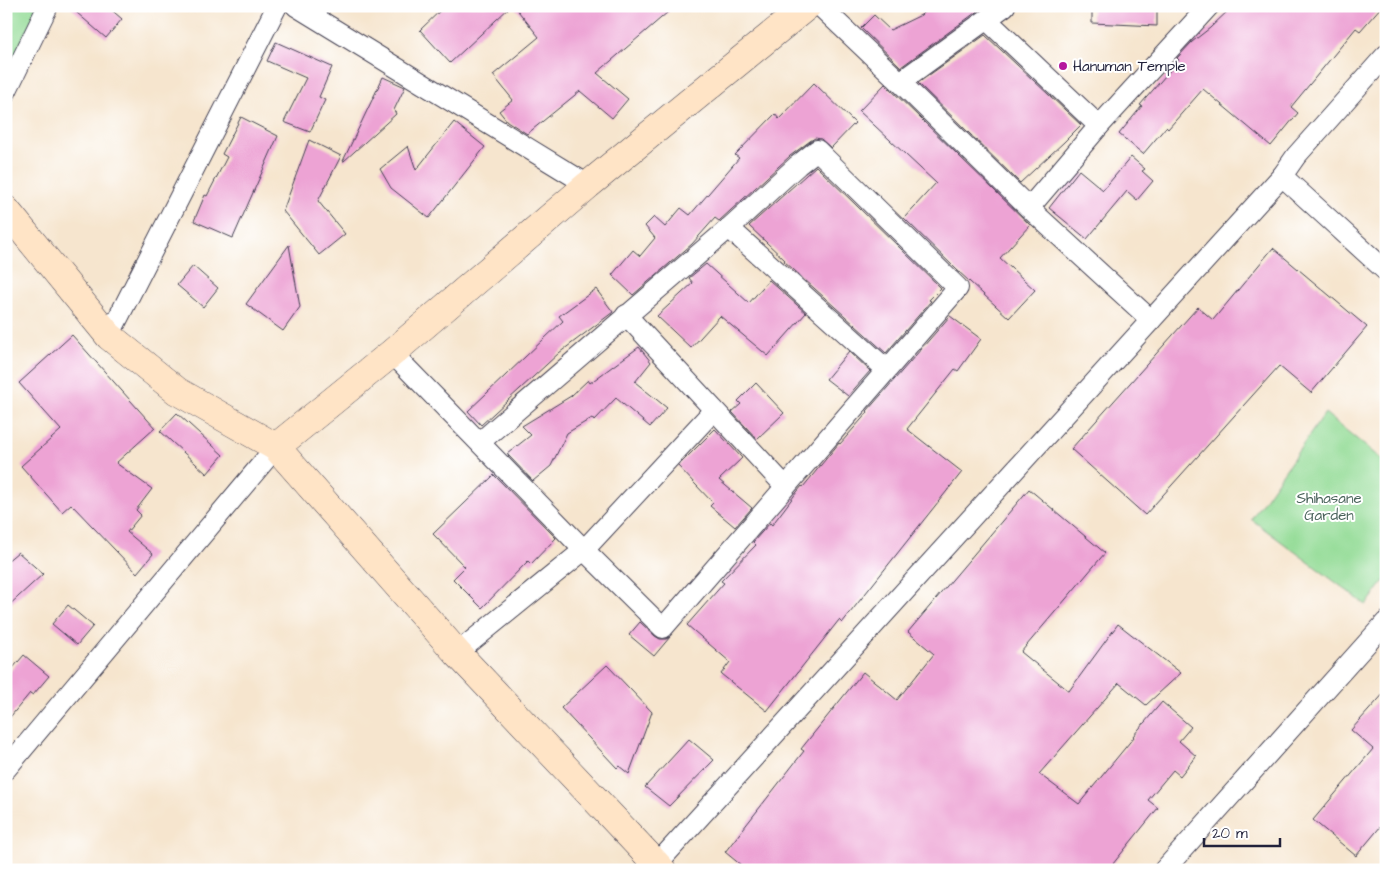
<svg xmlns="http://www.w3.org/2000/svg" width="1392" height="876" viewBox="0 0 1392 876" font-family="'Architects Daughter',sans-serif">
<style>
.green{fill:#94dc97;stroke:#5b7f69}
.building{fill:#eda3d4}
.lines{fill:none;stroke-linecap:round;stroke-linejoin:round}
.street-casing{stroke:#423f51;stroke-width:22}
.secondary-casing{stroke:#423f51;stroke-width:29}
.street{stroke:#fff;stroke-width:20}
.secondary{stroke:#ffe4c6;stroke-width:28}
.poi-dot{fill:#b5179e;stroke:#fff;stroke-width:2}
.labels{text-anchor:middle;stroke-width:4;stroke-linejoin:round;paint-order:stroke}
.poi-label{font-size:15px;fill:#22223b;stroke:#fff;text-anchor:start}
.park-label{font-size:15px;fill:#4a635b;stroke:#fff}
</style>
<rect width="100%" height="100%" fill="#fff"/>
<filter id="ink" filterUnits="userSpaceOnUse"><feTurbulence type="fractalNoise" baseFrequency=".02" numOctaves="2"/><feDisplacementMap in="SourceGraphic" scale="10" xChannelSelector="R" yChannelSelector="G"/><feConvolveMatrix kernelMatrix="1 2 1 2 8 2 1 2 1" color-interpolation-filters="sRGB"/></filter>
<filter id="wash" filterUnits="userSpaceOnUse"><feTurbulence type="fractalNoise" baseFrequency=".0096" numOctaves="4" result="noise"/><feDisplacementMap in="SourceGraphic" scale="20" xChannelSelector="R" yChannelSelector="G"/><feGaussianBlur stdDeviation="1.12" result="paint"/><feColorMatrix in="noise" values="0 0 0 0 0 0 0 0 0 0 0 0 0 0 0 0 0 1.4 0 .05"/><feComposite in="paint" operator="in"/></filter>
<g filter="url(#wash)">
<rect width="100%" height="100%" fill="#f6e5ce"/>
<g class="green">
<path d="M6 6H54L6 73Z"/>
<path d="M1325 413 1386 463V579L1366 605 1251 519Z"/>
</g>
<g id="blocks">
<g class="building">
<path d="M69 6H107L122 19 106 38Z"/>
<path d="M445 6H511L450 63 420 30Z"/>
<path d="M514 6H675L597 73 628 99 612 118 580 91 527 134 507 121 499 111 513 100 493 75 539 37Z"/>
<path d="M930 6H982L975 13 901 67 861 28 874 15 890 30 921 15Z"/>
<path d="M1092 6H1157V26L1092 23Z"/>
<path d="M1233 6H1382L1360 31 1356 28 1291 107 1298 113 1271 146 1203 89 1168 129 1166 127 1143 154 1119 134 1142 106 1140 105 1179 60 1177 58 1192 42 1210 28Z"/>
<path d="M985 35 1081 125 1064 142 1020 183 918 83Z"/>
<path d="M276 42 332 67 319 97 325 100 310 132 284 122 306 78 267 61Z"/>
<path d="M383 77 405 87 394 110 396 114 344 161H343Z"/>
<path d="M814 83 855 123 831 148 821 139 815 138 810 141 790 156 719 221 715 218 692 244 633 295 612 275 633 250 640 256 655 238 645 226 654 217 665 227 681 208 690 215 739 158 735 155 775 114 779 119Z"/>
<path d="M885 84 1030 225 1000 258 1035 290 1009 318 957 270 904 218 936 183 859 111Z"/>
<path d="M241 117 278 136 233 238 194 221 205 195 207 196 227 157 222 154Z"/>
<path d="M454 122 485 147 429 218 391 188 380 169 408 146 416 170Z"/>
<path d="M309 140 341 156 318 201 345 234 319 255 283 211Z"/>
<path d="M1131 157 1145 169 1142 171 1153 181 1137 200 1127 191 1087 239 1049 208 1079 170 1103 190Z"/>
<path d="M816 166 941 288 929 300 931 301 886 353 784 261 785 260 749 226Z"/>
<path d="M289 245 300 307 283 331 246 304Z"/>
<path d="M1273 248 1367 327 1311 393 1279 366 1145 515 1071 449 1198 307 1213 320Z"/>
<path d="M706 264 749 303 769 280 806 313 768 356 720 316 691 348 657 316 693 283 689 278Z"/>
<path d="M193 266 218 288 203 307 177 285Z"/>
<path d="M596 289 613 312 559 353 481 425 468 411 563 321 559 316Z"/>
<path d="M950 316 981 339 958 371 955 369 907 429 962 472 842 623 839 620 767 711 721 674 730 662 687 625 724 583 721 581 756 545 753 542 770 523 772 525 797 492 802 486 803 487 839 443 840 444 868 412 867 411Z"/>
<path d="M72 335 155 428 116 463 152 489 136 510 141 515 127 532 153 554 137 573 71 504 62 512 21 466 61 430 19 383Z"/>
<path d="M639 347 651 362 635 382 667 408 650 427 616 398 594 421 592 418 567 433 551 466 533 481 507 454 531 435 522 426 571 396 588 380 590 383Z"/>
<path d="M849 351 870 371 848 396 826 379Z"/>
<path d="M756 383 784 413 757 439 732 412 741 404 738 401Z"/>
<path d="M177 413 223 455 207 474 160 431Z"/>
<path d="M715 429 742 458 719 480 752 508 735 527 710 506 713 503 678 466Z"/>
<path d="M494 475 556 538 531 564 528 561 482 608 453 579 465 567 433 534Z"/>
<path d="M1029 489 1105 553 1021 652 1069 691 1118 624 1181 673 1146 705 1119 683 1039 774 1079 804 1134 737 1133 736 1162 702 1191 727 1179 741 1196 756 1180 776 1173 770 1148 800 1158 808 1108 870H747L725 852 804 751 801 749 863 672 897 700 934 654 908 632Z"/>
<path d="M18 552 43 574 6 608V562Z"/>
<path d="M68 605 93 626 77 645 52 624Z"/>
<path d="M640 622 655 636 660 639H666L670 637 654 656 629 635Z"/>
<path d="M24 655 49 676 33 695 30 693 6 722V676Z"/>
<path d="M607 665 652 712 629 774 619 766 617 768 561 708Z"/>
<path d="M1386 691V820L1356 856 1313 820 1373 749 1351 730Z"/>
<path d="M689 739 714 760 669 806 645 787Z"/>
</g>
</g>
</g>
<g filter="url(#ink)">
<use href="#blocks" fill-opacity="0" stroke="#423f51" stroke-width="1"/>
<g class="lines">
<g class="street-casing">
<g id="street">
<path d="M296 6 588 185"/>
<path d="M820 6 900 82 1029 208 1151 320"/>
<path d="M987 20 1099 126"/>
<path d="M900 82 1005 6"/>
<path d="M6 92 48 6"/>
<path d="M1282 176 1386 271"/>
<path d="M1029 208 1099 126 1209 6"/>
<path d="M729 228 886 369"/>
<path d="M626 315 785 486"/>
<path d="M109 336 277 6"/>
<path d="M392 353 584 550 663 628 958 288 817 150 798 165 729 228 480 442"/>
<path d="M457 653 584 550 714 410"/>
<path d="M6 769 276 447"/>
<path d="M656 865 1282 176 1296 156 1386 55"/>
<path d="M1164 870 1386 622"/>
</g>
</g>
<g class="secondary-casing">
<g id="secondary">
<path d="M6 210 109 336 177 391 276 447 392 353 588 185 807 6"/>
<path d="M276 447 457 653 662 870"/>
</g>
</g>
<use href="#street" class="street"/>
<use href="#secondary" class="secondary"/>
</g>
</g>
<circle class="poi-dot" cx="1063" cy="66" r="5"/>
<g class="labels">
<g class="poi-label">
<text x="1073" y="71">Hanuman Temple</text>
</g>
<g class="park-label">
<text x="1329" y="503">Shihasane<tspan x="1329" dy="17">Garden</tspan></text>
</g>
</g>
<rect width="1392" height="876" fill="none" stroke="#fff" stroke-width="25"/>
<path d="M1204 838v8h76v-8" fill="none" stroke="#22223b" stroke-width="2.5"/>
<text x="1212" y="838" font-size="15" fill="#22223b" stroke="#ffffff" stroke-width="4" paint-order="stroke">20 m</text>
</svg>
